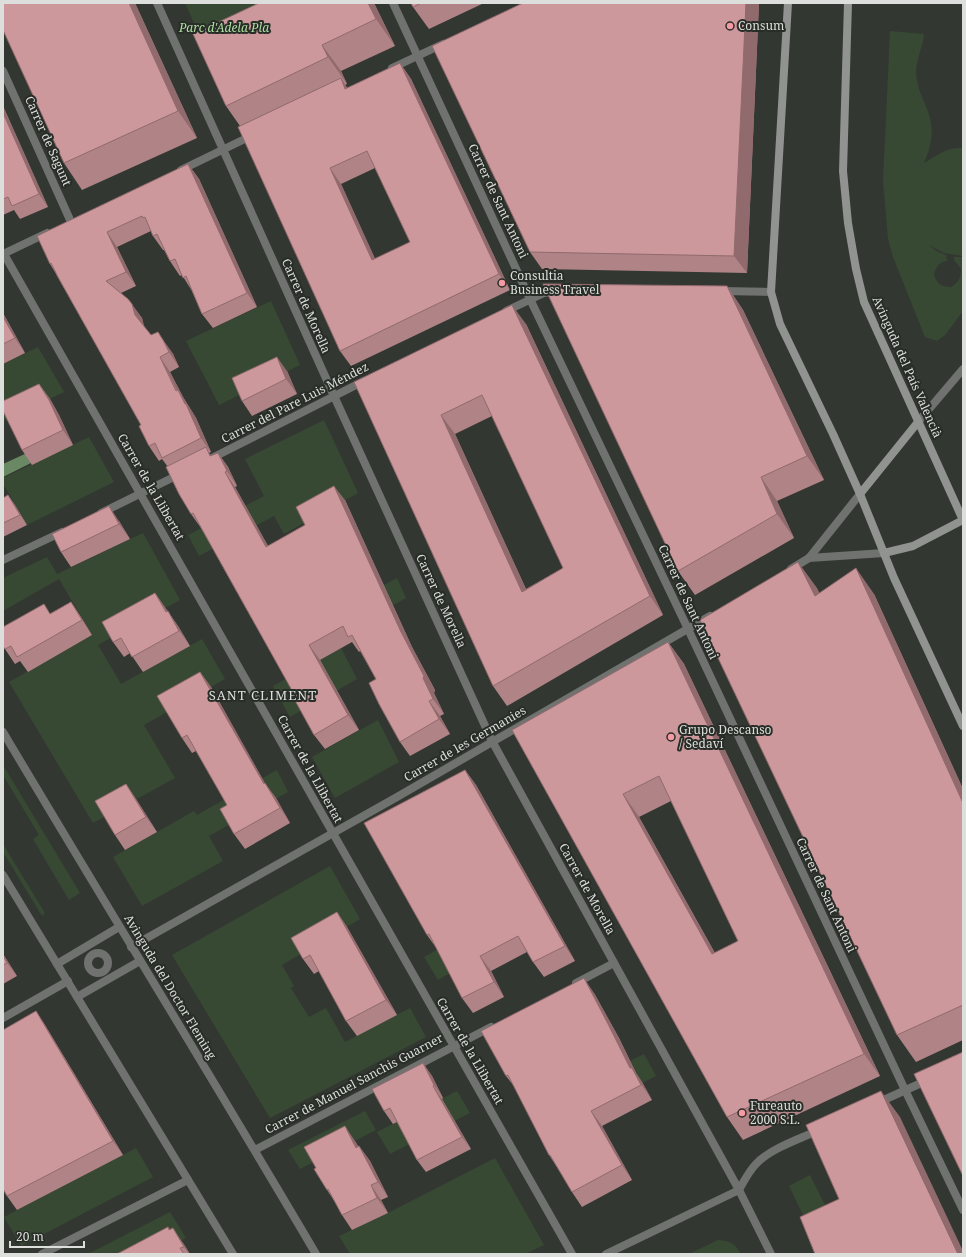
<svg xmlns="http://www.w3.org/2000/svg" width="966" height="1257" viewBox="0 0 966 1257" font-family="'Noto Serif',serif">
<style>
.green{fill:#374933}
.water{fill:#6b8864}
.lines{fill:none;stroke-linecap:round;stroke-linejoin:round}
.street{stroke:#707270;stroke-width:8}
.secondary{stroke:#90938f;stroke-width:8}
.wall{fill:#b08386;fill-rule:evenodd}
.shaded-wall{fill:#906a6d}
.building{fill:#cd989c;stroke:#906a6d;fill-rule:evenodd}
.poi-dot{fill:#f49aa2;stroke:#292d28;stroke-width:1.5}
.labels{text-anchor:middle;stroke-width:4;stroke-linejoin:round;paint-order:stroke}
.poi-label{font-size:12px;fill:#dcdfdb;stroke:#292d28;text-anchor:start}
.park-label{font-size:12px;font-style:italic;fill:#aedda3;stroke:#292d28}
.street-label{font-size:12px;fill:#dcdfdb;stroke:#292d28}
.neighbourhood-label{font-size:13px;letter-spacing:1px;fill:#dcdfdb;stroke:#292d28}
</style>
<rect width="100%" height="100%" fill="#333732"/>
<g class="green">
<path d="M185 3H334L211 61Z"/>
<path d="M890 31 924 34C923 47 916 59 916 73 917 87 922 97 927 109 935 128 932 144 924 163 938 155 946 147 963 148V256L944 253 929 245 936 251 946 255 947 261C940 261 936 267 934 274 936 283 941 287 951 287 958 283 961 278 961 269L954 260V257H963V311L945 335 937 341 925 337 893 257 888 239 883 181Z"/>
<path d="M271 301 300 365 219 405 186 341Z"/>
<path d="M38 347 64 392 3 421V364Z"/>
<path d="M324 420 358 493 284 534 274 516 199 556 188 535 264 496 245 459Z"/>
<path d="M89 437 114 482 27 525 5 487H3V478Z"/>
<path d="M143 533 180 600 98 645 121 684 202 639 225 679 144 725 175 778 93 823 9 682 92 635 59 579 3 611V578L47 557 57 574Z"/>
<path d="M397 578 406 598 336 637 325 617Z"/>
<path d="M341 648 357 679 290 717 273 686Z"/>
<path d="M378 720 399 762 335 798 312 757Z"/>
<path d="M3 765 80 893 69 900 33 839 39 835 3 775Z"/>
<path d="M277 770 288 792 209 836 223 861 142 906 113 857 194 811 197 815Z"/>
<path d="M3 844 45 913 42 916 3 852Z"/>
<path d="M330 866 360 919 282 965 294 986 291 988 309 1017 326 1008 345 1042 410 1008 426 1037 270 1118 172 955Z"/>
<path d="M487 922 500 945 438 980 424 957Z"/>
<path d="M644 1054 656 1076 592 1108 630 1061Z"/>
<path d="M457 1091 470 1113 390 1154 377 1132Z"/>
<path d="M365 1111 376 1130 300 1169 288 1150Z"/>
<path d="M136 1148 153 1177 21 1246 4 1217Z"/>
<path d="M495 1158 544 1245 525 1254H350L339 1236 388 1213Z"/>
<path d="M810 1175 827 1209 805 1219 789 1186Z"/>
<path d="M170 1212 186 1238 156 1254H88Z"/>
<path d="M718 1240C729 1241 736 1243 740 1254H689Z"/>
</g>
<path class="water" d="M27 453 31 463 3 477V464Z"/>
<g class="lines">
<g class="street">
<path d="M157 3 334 396 492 741 739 1190 771 1254"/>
<path d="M393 3 530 299 688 629 905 1090 963 1210"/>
<path d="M392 68 443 44"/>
<path d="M3 71 71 222"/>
<path d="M181 170 253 135"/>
<path d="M3 254 47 233"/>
<path d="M4 254 572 1254"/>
<path d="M721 291 771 292"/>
<path d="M506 311 544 293 558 291"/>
<path d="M918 422 963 369"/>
<path d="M210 459 364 381"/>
<path d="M101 513 180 474"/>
<path d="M809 558 884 553"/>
<path d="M3 560 62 532"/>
<path d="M791 569 809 558 860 494"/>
<path d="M3 732C107 907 213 1079 316 1254"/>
<path d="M3 875 233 1254"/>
<path d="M131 947 397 797 710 616"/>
<circle cx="98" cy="963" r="10"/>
<path d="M57 964 119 927"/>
<path d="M576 983 614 963"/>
<path d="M77 997 140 961"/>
<path d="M3 1018 68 981"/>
<path d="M877 1103 928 1080"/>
<path d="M255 1150 491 1027"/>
<path d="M42 1254 188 1180"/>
<path d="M606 1254 739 1190C744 1181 749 1171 756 1164 771 1148 800 1139 819 1130"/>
</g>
<g class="secondary">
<path d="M788 3 771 292 780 324 833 434 860 494 894 578 963 726"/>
<path d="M848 3 843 171 848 223 856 269 864 302 963 520"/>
<path d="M860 494 918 422"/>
<path d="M884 553 913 546 963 520"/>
</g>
</g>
<g class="wall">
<path d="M3 3H135L197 138 82 190 64 163Z"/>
<path d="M374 3 395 46 341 71 347 84 345 85 347 88 400 63 411 79 510 290 351 366 340 351 240 126 226 106ZM375 168 410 242 375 259 341 184Z"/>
<path d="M411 3H484L429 29 413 7Z"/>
<path d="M759 3 747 273 542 269 530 252Z"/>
<path d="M3 106 48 207 20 219 14 210 3 215Z"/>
<path d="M188 164 199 179 257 307 213 328 202 314 192 291 182 275 180 276 170 261 164 250H163L153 236 151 231 117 247 136 286 121 293 142 318 144 327 151 335 163 340 173 354 179 367 170 372 183 397 196 418 211 452 209 453 211 456 218 453 228 467 237 486 235 487 268 546 305 525 345 500 412 647 435 690 434 693 444 714 440 716 450 734 410 756 400 742 376 679 360 651 359 652 352 642 320 660 359 730 325 749 314 735 294 694 201 528 191 514 168 467 162 459 159 461 149 446 141 425 55 272 50 264Z"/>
<path d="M727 286 743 310 824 480 777 501 794 538 695 595 678 571Z"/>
<path d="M3 313 25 353 3 364Z"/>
<path d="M526 324 663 615 507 706 493 686 354 382ZM492 416 563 568 526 589 455 434Z"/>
<path d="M287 371 297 394 252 416 242 401Z"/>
<path d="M39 384 50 399 59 415 73 445 32 465 22 450Z"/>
<path d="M8 495 15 505 27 525 3 537V498Z"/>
<path d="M119 521 130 539 71 567 61 552Z"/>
<path d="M817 588 819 593 874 594 963 789V1040L916 1062 897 1035Z"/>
<path d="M155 593 178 626 190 646 143 672 130 653 124 657 113 642Z"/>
<path d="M71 602 81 617 92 635 28 672 20 661 15 664 3 646 51 613Z"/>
<path d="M668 642 684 664 880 1076 743 1140 727 1117 512 730ZM671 801 738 941 715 953 639 817Z"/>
<path d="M200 672 211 687 265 784 276 798 290 823 245 849 234 834 227 805 196 751 192 753 182 738Z"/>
<path d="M465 770 476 785 575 961 544 977 533 962 527 952 491 971 504 997 473 1013 462 998 437 949 427 935Z"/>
<path d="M126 784 136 799 157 832 125 850 115 835Z"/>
<path d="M337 912 347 927 397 1015 357 1036 346 1021 319 971 314 974 303 959Z"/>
<path d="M3 954 17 976 3 984Z"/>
<path d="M594 993 619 1038 636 1073 642 1082 652 1100 602 1126 632 1180 582 1207 572 1192 559 1170 549 1155 514 1086 506 1076Z"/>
<path d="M36 1011 45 1025 123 1155 17 1210 7 1196Z"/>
<path d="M423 1063 432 1076 443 1098 442 1099 471 1149 426 1172 417 1160 397 1122 393 1124 384 1111Z"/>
<path d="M355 1141 358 1146H359L370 1161 388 1197 381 1200 388 1213 352 1230 342 1215 335 1202 327 1190Z"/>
<path d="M168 1227 183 1243 190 1254H117Z"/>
</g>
<g class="shaded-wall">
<path d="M129 3H135L197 138 178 111Z"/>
<path d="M368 3H374L395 46 376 19Z"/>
<path d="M746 3H759L747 273 734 256Z"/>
<path d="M322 45 341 71 347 84 328 57Z"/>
<path d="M400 63 411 79 510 290 499 274Z"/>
<path d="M341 78 351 94 345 89Z"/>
<path d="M3 106 48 207 39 194 3 113Z"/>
<path d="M188 164 199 179 257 307 247 293Z"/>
<path d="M330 168 341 184 383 276 372 260Z"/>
<path d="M107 232 117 247 136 286 126 272Z"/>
<path d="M727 286 743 310 824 480 807 456Z"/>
<path d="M132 304 142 318 145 329 135 315Z"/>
<path d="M512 305 526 324 663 615 650 596Z"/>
<path d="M3 313 25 353 15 338 3 317Z"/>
<path d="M163 340 173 354 179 367 169 352Z"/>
<path d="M160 357 170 372 183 397 196 418 211 452 201 438Z"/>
<path d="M277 357 287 371 297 394 286 379Z"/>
<path d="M39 384 50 399 59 415 73 445 63 430Z"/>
<path d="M441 415 455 434 536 611 522 592Z"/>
<path d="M218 453 228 467 237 486 227 471Z"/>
<path d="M225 472 235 487 277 562 266 547Z"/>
<path d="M761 477 777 501 794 538 777 514Z"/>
<path d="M334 486 345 500 412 647 435 690 434 693 444 714 433 699 401 632Z"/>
<path d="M8 495 15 505 27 525 20 515Z"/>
<path d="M109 506 119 521 130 539 119 524Z"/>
<path d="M798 562 817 588 833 623 815 596Z"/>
<path d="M856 568 874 594 963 789V803Z"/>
<path d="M155 593 178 626 190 646 166 612Z"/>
<path d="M71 602 81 617 92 635 82 620Z"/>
<path d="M668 642 684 664 880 1076 864 1054Z"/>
<path d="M309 645 320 660 359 730 348 715Z"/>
<path d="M200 672 211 687 274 799 264 784Z"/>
<path d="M429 701 440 716 450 734 439 719Z"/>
<path d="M465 770 476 785 575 961 565 946Z"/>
<path d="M265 783 276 798 290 823 280 808Z"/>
<path d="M126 784 136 799 157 832 146 817Z"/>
<path d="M623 794 639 817 728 977 712 954Z"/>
<path d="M337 912 347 927 397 1015 386 1000Z"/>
<path d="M3 954 17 976 7 963 3 956Z"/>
<path d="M480 956 491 971 504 997 494 982Z"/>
<path d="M584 978 594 993 619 1038 636 1073 642 1082 652 1100 630 1068Z"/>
<path d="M36 1011 45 1025 123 1155 113 1141Z"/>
<path d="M423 1063 432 1076 443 1098 434 1085Z"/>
<path d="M433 1086 442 1099 471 1149 462 1137Z"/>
<path d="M881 1091 900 1117 963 1251V1254H958Z"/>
<path d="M591 1111 602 1126 632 1180 622 1165Z"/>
<path d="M345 1126 355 1141 366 1163 356 1148Z"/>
<path d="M359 1146 370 1161 388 1197 378 1182Z"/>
<path d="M371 1185 381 1200 388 1213 377 1198Z"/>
<path d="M173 1228 183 1243 190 1254H189L184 1247Z"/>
</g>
<g class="building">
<path d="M3 3H129L178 111 64 163 3 30Z"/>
<path d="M259 3H368L376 19 322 45 328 57 226 106 193 34Z"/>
<path d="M411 3H421L413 7Z"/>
<path d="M523 3H746L734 256 530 252 432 46Z"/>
<path d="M400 63 499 274 340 351 238 127 341 78 345 89ZM367 151 410 242 372 260 330 168Z"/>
<path d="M3 113 39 194 12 206 8 197 3 199Z"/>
<path d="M188 164 247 293 202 314 186 276 183 278 175 259 170 261 157 234 153 236 145 217 143 218 142 216 107 232 126 272 106 281 128 299 132 304 135 315 151 335 158 332 163 340 169 352 160 357 176 391 178 390 185 404H186L201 438 162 458 155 443 149 446 139 426 141 425 58 277 51 263 50 264 37 236Z"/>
<path d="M543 284 727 286 807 456 761 477 777 514 678 571Z"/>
<path d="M512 305 650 596 493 686 354 382ZM482 395 563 568 522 592 441 415Z"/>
<path d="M3 317 15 338 3 344Z"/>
<path d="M277 357 286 379 242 401 232 378Z"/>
<path d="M39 384 49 400 63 430 22 450 3 411V401Z"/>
<path d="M206 447 210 456 218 453 227 471 225 472 266 547 305 525 296 507 334 486 401 632 424 676 423 678 433 699 429 701 439 719 400 742 379 704 369 683 376 679 352 635 348 637 343 626 309 645 348 715 314 735 292 695 294 694 193 513 191 514 179 494 166 467Z"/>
<path d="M8 495 20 515 3 523V498Z"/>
<path d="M109 506 119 524 61 552 52 534Z"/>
<path d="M798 562 815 596 856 568 963 803V1005L897 1035 700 620Z"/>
<path d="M155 593 166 612 168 611 179 631 132 657 121 638 113 642 102 622Z"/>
<path d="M71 602 82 620 17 657 11 646 5 649 3 646V627L44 604 50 614Z"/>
<path d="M668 642 864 1054 727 1117 512 730ZM659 776 738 941 712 954 623 794Z"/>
<path d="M200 672 264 784 265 783 280 808 234 834 220 809 227 805 187 735 182 738 157 696Z"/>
<path d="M465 770 565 946 533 962 518 936 480 956 494 982 462 998 429 934 427 935 364 823Z"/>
<path d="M126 784 146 817 115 835 95 801Z"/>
<path d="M337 912 386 1000 346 1021 310 955 303 959 291 938Z"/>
<path d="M3 956 7 963 3 965Z"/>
<path d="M584 978 608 1024 630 1068H632L641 1085 591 1111 622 1165 572 1192 550 1155H549L508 1075 506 1076 481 1031Z"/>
<path d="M36 1011 113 1141 7 1196 3 1189V1030Z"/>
<path d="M963 1052V1176L914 1074Z"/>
<path d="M423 1063 434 1085 433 1086 462 1137 417 1160 390 1108 384 1111 372 1089Z"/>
<path d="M881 1091 958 1254H815L800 1217 839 1199 806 1125Z"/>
<path d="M345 1126 356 1148 359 1146 378 1182 371 1185 377 1198 342 1215 328 1189 327 1190 314 1169 316 1168 304 1147Z"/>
<path d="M168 1227 169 1230 173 1228 184 1247 180 1248 184 1254H117Z"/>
</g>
<g class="poi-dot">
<circle cx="730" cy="26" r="4"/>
<circle cx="502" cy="283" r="4"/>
<circle cx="671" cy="737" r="4"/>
<circle cx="742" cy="1113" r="4"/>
</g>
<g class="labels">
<g class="poi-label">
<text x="738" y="30">Consum</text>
<text x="510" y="280">Consultia<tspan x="510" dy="14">Business Travel</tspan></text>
<text x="679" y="734">Grupo Descanso<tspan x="679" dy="14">/ Sedaví</tspan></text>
<text x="750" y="1110">Fureauto<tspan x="750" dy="14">2000 S.L.</tspan></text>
</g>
<g class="park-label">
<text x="224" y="32">Parc d'Adela Pla</text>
</g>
<g class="street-label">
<text transform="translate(48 141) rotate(66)" y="4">Carrer de Sagunt</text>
<text transform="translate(498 201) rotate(65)" y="4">Carrer de Sant Antoni</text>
<text transform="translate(306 306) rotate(66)" y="4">Carrer de Morella</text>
<text transform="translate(907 367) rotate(66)" y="4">Avinguda del País Valencià</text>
<text transform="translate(295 403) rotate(-27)" y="4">Carrer del Pare Luis Méndez</text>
<text transform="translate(151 487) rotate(60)" y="4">Carrer de la Llibertat</text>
<text transform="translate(441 601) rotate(65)" y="4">Carrer de Morella</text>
<text transform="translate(688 602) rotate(65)" y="4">Carrer de Sant Antoni</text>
<text transform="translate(465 744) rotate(-30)" y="4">Carrer de les Germanies</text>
<text transform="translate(310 769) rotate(61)" y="4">Carrer de la Llibertat</text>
<text transform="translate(587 889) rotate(61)" y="4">Carrer de Morella</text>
<text transform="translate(826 895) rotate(65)" y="4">Carrer de Sant Antoni</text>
<text transform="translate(170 987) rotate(59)" y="4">Avinguda del Doctor Fleming</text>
<text transform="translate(470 1051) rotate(60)" y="4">Carrer de la Llibertat</text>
<text transform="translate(354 1084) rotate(-28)" y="4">Carrer de Manuel Sanchis Guarner</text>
</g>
<g class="neighbourhood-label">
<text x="263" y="700">SANT CLIMENT</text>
</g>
</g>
<rect width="966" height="1257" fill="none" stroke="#dcdfdb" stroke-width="8"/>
<path d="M10 1241v6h74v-6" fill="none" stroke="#dcdfdb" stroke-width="2"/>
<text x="16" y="1241" font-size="12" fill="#dcdfdb" stroke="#292d28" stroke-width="3" paint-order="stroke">20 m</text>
</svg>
